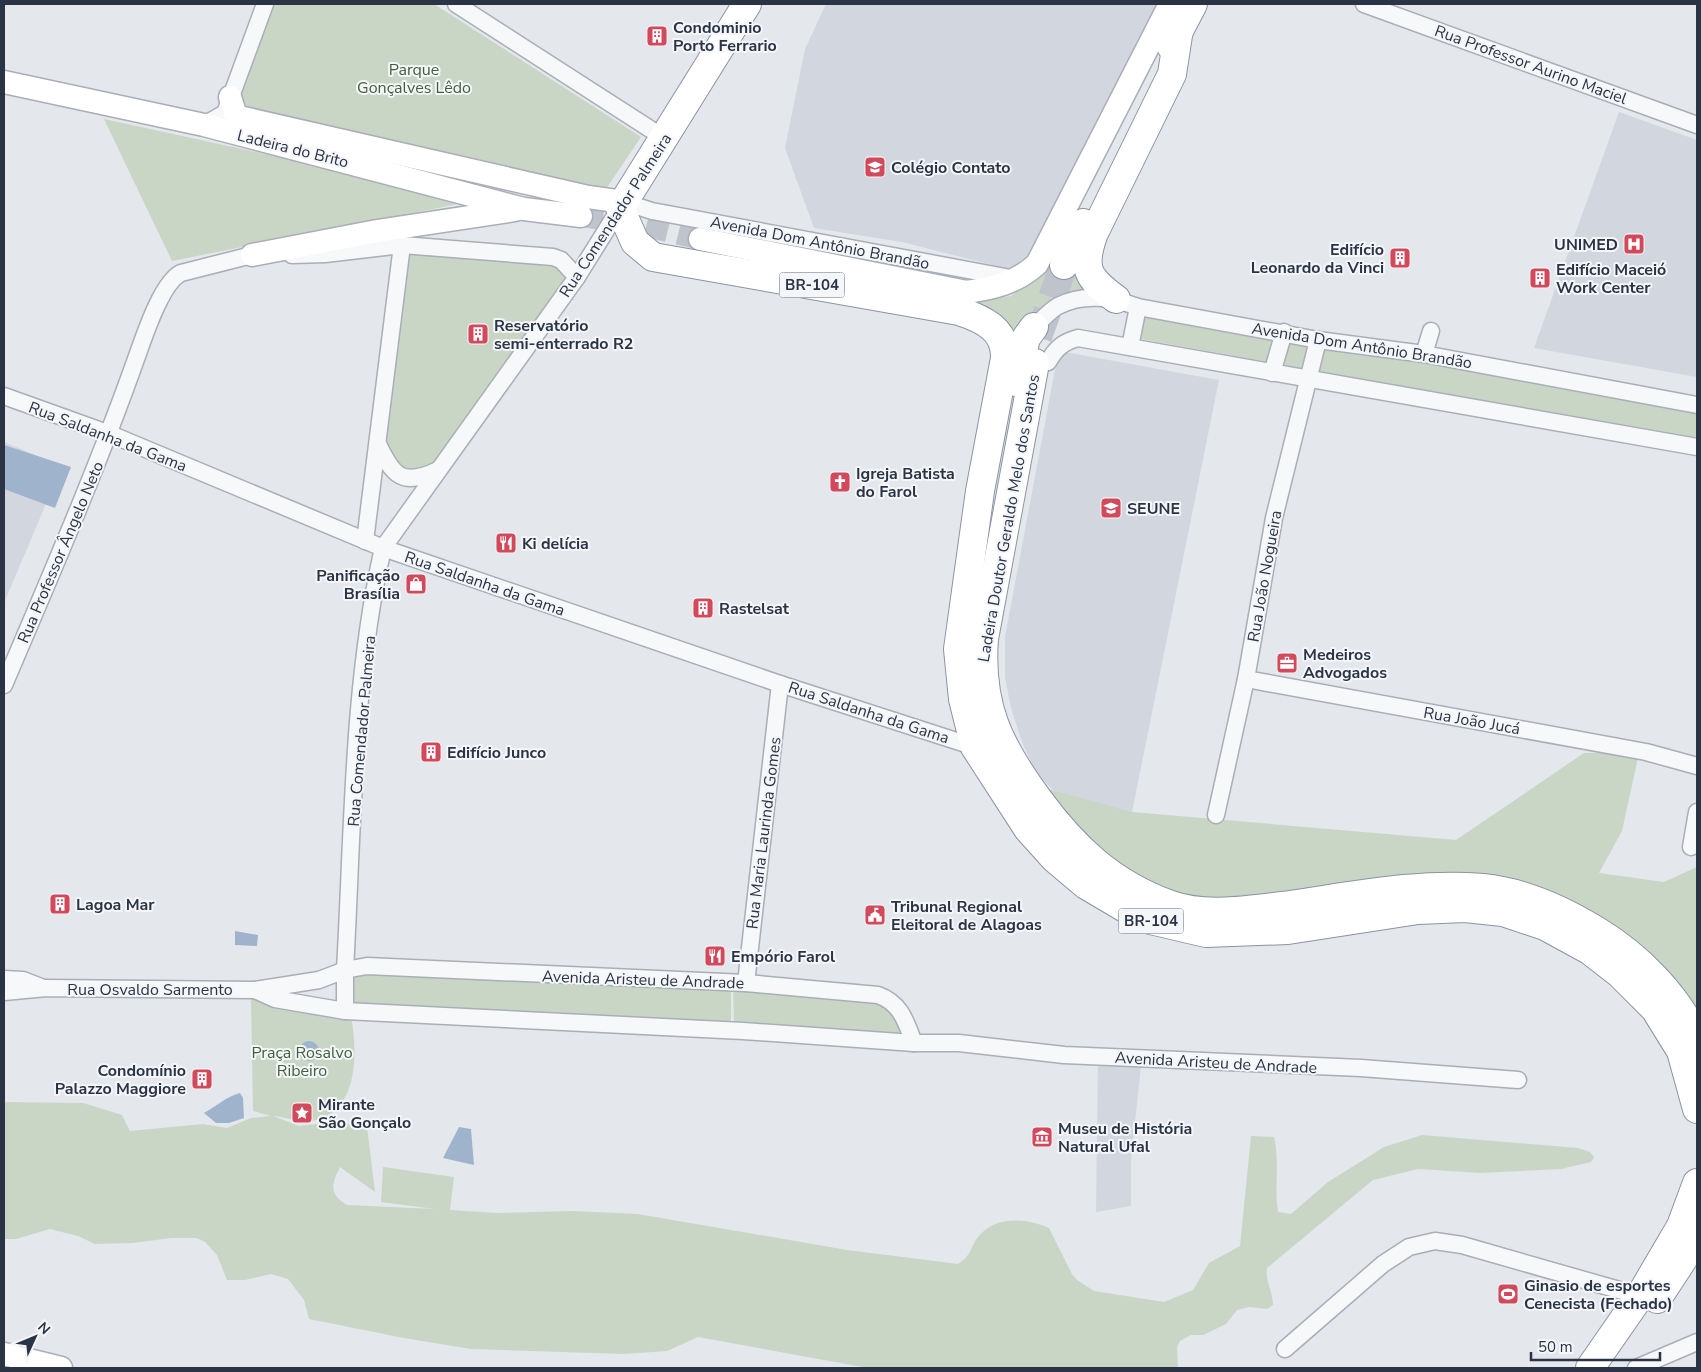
<svg xmlns="http://www.w3.org/2000/svg" width="1701" height="1372" viewBox="0 0 1701 1372" font-family="'Nunito Sans',sans-serif">
<style>
.built{fill:#d2d6de}
.green{fill:#c9d6c5}
.water{fill:#9fb4cc}
.lines{fill:none;stroke-linecap:round;stroke-linejoin:round}
.secondary-tunnel{stroke:#bfc3cb;stroke-width:22;stroke-dasharray:22 11;stroke-linecap:butt}
.highway-tunnel{stroke:#bfc3cb;stroke-width:28;stroke-dasharray:28 14;stroke-linecap:butt}
.street-casing{stroke:#a9aeb7;stroke-width:19}
.secondary-casing{stroke:#a9aeb7;stroke-width:25}
.highway-casing{stroke:#8b94a3;stroke-width:30}
.street{stroke:#f7f8fa;stroke-width:16}
.secondary{stroke:#fff;stroke-width:22}
.highway{stroke:#fff;stroke-width:28}
.labels{text-anchor:middle;stroke-width:4;stroke-linejoin:round;paint-order:stroke}
.shield{fill:#f4f6f9;stroke:#676e7b;stroke-width:1}
.shield-label{font-size:15px;font-weight:bold;fill:#2b3445}
.poi-label{font-size:16px;font-weight:bold;fill:#2b3445;stroke:#f4f6f9;text-anchor:start}
.street-label{font-size:16px;fill:#2b3445;stroke:#f4f6f9}
.park-label{font-size:16px;fill:#3f6138;stroke:#f4f6f9}
</style>
<rect width="100%" height="100%" fill="#e4e7ec"/>
<g class="built">
<path d="M826 4H1170L1024 273 902 242 814 228 785 148 805 49Z"/>
<path d="M1619 112 1697 140V377L1534 348Z"/>
<path d="M1065 352 1219 380 1132 812 1079 805 1052 789 1036 773 1022 742 1011 708 1005 678V637L1057 359Z"/>
<path d="M4 442 62 466 4 603Z"/>
<path d="M1098 1064 1141 1065 1131 1161V1206L1096 1212Z"/>
</g>
<g class="green">
<path d="M267 4H434L641 137 606 189 585 193 238 114 227 98Z"/>
<path d="M104 119 478 200 172 261Z"/>
<path d="M406 247 557 260 569 277 445 457 410 472 397 470 386 447 385 394Z"/>
<path d="M1056 257 1078 266 1097 294 1053 303 1014 348 970 302 1011 296 1026 285Z"/>
<path d="M1147 302 1697 399V439L1135 338Z"/>
<path d="M1584 753H1639L1622 831 1599 873 1664 882 1697 867V1039L1585 924 1234 910 1116 880 1026 783 1132 812 1456 840Z"/>
<path d="M352 961 731 984V1026L350 1010Z"/>
<path d="M733 984 874 995 897 1010 911 1039 734 1026Z"/>
<path d="M251 998 324 1013 351 1016C358 1053 359 1117 308 1121 296 1121 284 1117 273 1116L299 1126 336 1122 367 1127 375 1192 340 1167C331 1185 329 1194 347 1205L435 1209 381 1202 383 1167 454 1177 450 1210 497 1213 571 1211 638 1214 847 1250 958 1264C972 1255 969 1249 978 1237 995 1215 1027 1218 1049 1228L1072 1274 1077 1280 1094 1291 1164 1302 1193 1290 1209 1263 1240 1246 1251 1136 1274 1137C1280 1163 1274 1187 1278 1212L1291 1214 1328 1182 1384 1147 1422 1135 1578 1148 1590 1152 1594 1157 1591 1162 1561 1169 1481 1173 1418 1169 1373 1180 1267 1268C1265 1281 1273 1292 1273 1305L1267 1309 1249 1307 1237 1310 1226 1324 1203 1335H1191L1180 1341 1177 1347 1178 1368H868L698 1337 667 1351 624 1354 471 1349 404 1338 309 1319 304 1300 288 1279 271 1274 245 1280H227L217 1255 205 1242 197 1238H171L133 1243 95 1244 78 1236 50 1229 16 1239H4V1102L83 1103 122 1115 130 1131 203 1124 227 1128 251 1118 271 1116 253 1111Z"/>
</g>
<g class="water">
<path d="M4 445 71 467 55 508 4 489Z"/>
<path d="M235 931 258 935 257 946 235 945Z"/>
<circle cx="309" cy="1051" r="10"/>
<path d="M240 1093 243 1098 244 1118 229 1123H216L204 1113C217 1106 227 1096 240 1093Z"/>
<path d="M459 1127 471 1129 474 1165 443 1158Z"/>
</g>
<g class="lines">
<path class="secondary-tunnel" d="M581 216 643 225 700 239"/>
<path class="highway-tunnel" d="M1038 337 1064 265"/>
<g class="street-casing">
<g id="street">
<path d="M456 4 664 138"/>
<path d="M1364 4 1697 125"/>
<path d="M204 125 225 113 265 4"/>
<path d="M624 202 652 211 1016 279"/>
<path d="M292 255 325 254 402 245 553 257 561 260 577 277"/>
<path d="M1034 327C1041 321 1049 311 1058 306 1084 293 1111 297 1138 307L1318 340 1424 354 1697 405"/>
<path d="M1130 347 1138 307"/>
<path d="M1424 354 1431 331"/>
<path d="M1048 362C1056 348 1063 342 1078 338L1697 447"/>
<path d="M1272 373 1284 332"/>
<path d="M4 396 110 434 383 548 780 684 975 747"/>
<path d="M378 444C393 476 402 487 438 470"/>
<path d="M365 541 402 245"/>
<path d="M1246 679 1646 752 1697 766"/>
<path d="M4 685C50 577 97 469 136 359 144 337 161 283 181 273L252 255H263"/>
<path d="M1216 815 1246 679 1274 518 1318 340"/>
<path d="M1691 847 1697 812"/>
<path d="M4 979 23 980 41 987"/>
<path d="M746 983 780 684"/>
<path d="M255 990 275 999 345 1011 743 1031 914 1043H959L1064 1055 1361 1068 1518 1080"/>
<path d="M4 992 46 988 255 990 319 980 345 970 367 966 746 983 878 995C901 1003 906 1022 914 1043"/>
<path d="M345 1011V970C353 829 352 685 383 548L577 277 620 208"/>
<path d="M1285 1349 1383 1264 1409 1247 1435 1241 1462 1245 1640 1296"/>
<path d="M1636 1368 1697 1342"/>
</g>
</g>
<g class="secondary-casing">
<g id="secondary">
<path d="M4 82 204 125 524 209 581 216"/>
<path d="M230 97 235 113 239 117 588 197 624 202"/>
<path d="M700 239 967 292C994 288 1016 283 1037 264L1170 4"/>
<path d="M252 255 377 231 515 210"/>
<path d="M4 1354 61 1368"/>
</g>
</g>
<g class="highway-casing">
<g id="highway">
<path d="M747 4 620 208 635 242 653 257 959 311C983 319 1006 329 1005 358L980 491 958 649 963 699 975 747 1028 829 1054 858 1086 885 1142 918 1206 933 1288 930 1418 910 1465 908 1503 912 1545 926 1589 950 1620 974 1655 1009 1681 1051 1697 1109"/>
<path d="M1171 46 1193 4"/>
<path d="M1064 265 1083 223"/>
<path d="M1116 299C1087 278 1081 268 1094 233L1172 74 1179 29"/>
<path d="M1035 363 984 639C979 706 999 746 1038 799 1074 848 1112 884 1171 905 1204 917 1248 910 1282 906 1348 897 1417 882 1483 888 1523 892 1563 910 1597 931 1638 956 1677 995 1697 1039"/>
<path d="M1015 382 1026 338 1034 327"/>
<path d="M1657 1299 1697 1238"/>
<path d="M1590 1368 1640 1296 1681 1226 1697 1183"/>
</g>
</g>
<use href="#street" class="street"/>
<use href="#secondary" class="secondary"/>
<use href="#highway" class="highway"/>
</g>
<defs>
<g id="building-square" transform="scale(1.125)"><rect x="-9" y="-9" width="18" height="18" rx="4" fill="#d1495b" stroke="#f4f6f9"/><path d="M-4-6H4V6H1V3H-1V6H-4ZM-2.5-4.3h1.7v1.8h-1.7ZM.8-4.3h1.7v1.8H.8ZM-2.5-1h1.7V.8h-1.7ZM.8-1h1.7V.8H.8Z" fill="#fff"/></g>
<g id="school-square" transform="scale(1.125)"><rect x="-9" y="-9" width="18" height="18" rx="4" fill="#d1495b" stroke="#f4f6f9"/><path d="M0-5L7-2L0 1L-7-2ZM-4 1L0 2.5L4 1V4Q0 6-4 4Z" fill="#fff"/></g>
<g id="hospital-square" transform="scale(1.125)"><rect x="-9" y="-9" width="18" height="18" rx="4" fill="#d1495b" stroke="#f4f6f9"/><path d="M-5-5h3v3.5h4V-5h3V5h-3V1.5h-4V5h-3Z" fill="#fff"/></g>
<g id="church-square" transform="scale(1.125)"><rect x="-9" y="-9" width="18" height="18" rx="4" fill="#d1495b" stroke="#f4f6f9"/><path d="M-1.2-6h2.4v3.5h3.3v2.4h-3.3V6h-2.4V-.1h-3.3v-2.4h3.3Z" fill="#fff"/></g>
<g id="university-square" transform="scale(1.125)"><rect x="-9" y="-9" width="18" height="18" rx="4" fill="#d1495b" stroke="#f4f6f9"/><path d="M0-5L7-2L0 1L-7-2ZM-4 1L0 2.5L4 1V4Q0 6-4 4Z" fill="#fff"/></g>
<g id="restaurant-square" transform="scale(1.125)"><rect x="-9" y="-9" width="18" height="18" rx="4" fill="#d1495b" stroke="#f4f6f9"/><path d="M-5-6h1v4h1v-4h1v4h1v-4h1v5L-1.5 .5V6h-2V.5L-5-1ZM5-6V6H3V1.5H1.5Q1.5-4 5-6Z" fill="#fff"/></g>
<g id="shop-square" transform="scale(1.125)"><rect x="-9" y="-9" width="18" height="18" rx="4" fill="#d1495b" stroke="#f4f6f9"/><path d="M-5-2.5h2.3a2.7 3.5 0 0 1 5.4 0H5L5.5 6h-11ZM-1.5-2.5h3a1.5 2.3 0 0 0-3 0Z" fill="#fff"/></g>
<g id="office-square" transform="scale(1.125)"><rect x="-9" y="-9" width="18" height="18" rx="4" fill="#d1495b" stroke="#f4f6f9"/><path d="M-6-3h4V-5.5h4V-3h4V5H-6ZM-1-4.5V-3h2v-1.5ZM-6 0V1H6V0Z" fill="#fff"/></g>
<g id="civic-square" transform="scale(1.125)"><rect x="-9" y="-9" width="18" height="18" rx="4" fill="#d1495b" stroke="#f4f6f9"/><path d="M-.6-6.5H3V-4.5H.6V-3L4-1V1h2V6H-6V1h2V-1L-.6-3ZM-1.2 2.5V6h2.4V2.5Z" fill="#fff"/></g>
<g id="sight-square" transform="scale(1.125)"><rect x="-9" y="-9" width="18" height="18" rx="4" fill="#d1495b" stroke="#f4f6f9"/><path d="M0-6L1.8-2.2L6-1.7L2.9 1.2L3.7 5.4L0 3.3L-3.7 5.4L-2.9 1.2L-6-1.7L-1.8-2.2Z" fill="#fff"/></g>
<g id="museum-square" transform="scale(1.125)"><rect x="-9" y="-9" width="18" height="18" rx="4" fill="#d1495b" stroke="#f4f6f9"/><path d="M0-6L6-3V-2H-6V-3ZM-5-1h2V3h-2ZM-1-1h2V3h-2ZM3-1h2V3H3ZM-6 4H6V6H-6Z" fill="#fff"/></g>
<g id="stadium-square" transform="scale(1.125)"><rect x="-9" y="-9" width="18" height="18" rx="4" fill="#d1495b" stroke="#f4f6f9"/><path d="M0-5a6.5 5 0 1 0 0 10a6.5 5 0 1 0 0-10ZM-3.5-1.8h7v3.6h-7Z" fill="#fff"/></g>
</defs>
<g fill-rule="evenodd">
<use href="#building-square" x="657" y="36"/>
<use href="#school-square" x="875" y="167"/>
<use href="#hospital-square" x="1634" y="244"/>
<use href="#building-square" x="1400" y="258"/>
<use href="#building-square" x="1540" y="278"/>
<use href="#building-square" x="478" y="334"/>
<use href="#church-square" x="840" y="482"/>
<use href="#university-square" x="1111" y="508"/>
<use href="#restaurant-square" x="506" y="543"/>
<use href="#shop-square" x="416" y="584"/>
<use href="#building-square" x="703" y="608"/>
<use href="#office-square" x="1287" y="663"/>
<use href="#building-square" x="431" y="752"/>
<use href="#building-square" x="60" y="904"/>
<use href="#civic-square" x="875" y="915"/>
<use href="#restaurant-square" x="715" y="956"/>
<use href="#building-square" x="202" y="1079"/>
<use href="#sight-square" x="302" y="1113"/>
<use href="#museum-square" x="1042" y="1137"/>
<use href="#stadium-square" x="1508" y="1294"/>
</g>
<g class="labels">
<g class="shield">
<rect x="779.5" y="272.5" width="65" height="25" rx="4"/>
<rect x="1118.5" y="908.5" width="65" height="25" rx="4"/>
</g>
<g class="shield-label">
<text x="812" y="290">BR-104</text>
<text x="1151" y="926">BR-104</text>
</g>
<g class="poi-label">
<text x="673" y="33">Condominio<tspan x="673" dy="18">Porto Ferrario</tspan></text>
<text x="891" y="173">Colégio Contato</text>
<text x="1618" y="250" text-anchor="end">UNIMED</text>
<text x="1384" y="255" text-anchor="end">Edifício<tspan x="1384" dy="18">Leonardo da Vinci</tspan></text>
<text x="1556" y="275">Edifício Maceió<tspan x="1556" dy="18">Work Center</tspan></text>
<text x="494" y="331">Reservatório<tspan x="494" dy="18">semi-enterrado R2</tspan></text>
<text x="856" y="479">Igreja Batista<tspan x="856" dy="18">do Farol</tspan></text>
<text x="1127" y="514">SEUNE</text>
<text x="522" y="549">Ki delícia</text>
<text x="400" y="581" text-anchor="end">Panificação<tspan x="400" dy="18">Brasília</tspan></text>
<text x="719" y="614">Rastelsat</text>
<text x="1303" y="660">Medeiros<tspan x="1303" dy="18">Advogados</tspan></text>
<text x="447" y="758">Edifício Junco</text>
<text x="76" y="910">Lagoa Mar</text>
<text x="891" y="912">Tribunal Regional<tspan x="891" dy="18">Eleitoral de Alagoas</tspan></text>
<text x="731" y="962">Empório Farol</text>
<text x="186" y="1076" text-anchor="end">Condomínio<tspan x="186" dy="18">Palazzo Maggiore</tspan></text>
<text x="318" y="1110">Mirante<tspan x="318" dy="18">São Gonçalo</tspan></text>
<text x="1058" y="1134">Museu de História<tspan x="1058" dy="18">Natural Ufal</tspan></text>
<text x="1524" y="1291">Ginasio de esportes<tspan x="1524" dy="18">Cenecista (Fechado)</tspan></text>
</g>
<g class="street-label">
<text transform="translate(1531 64) rotate(20)" y="6">Rua Professor Aurino Maciel</text>
<text transform="translate(293 148) rotate(14)" y="6">Ladeira do Brito</text>
<text transform="translate(615 215) rotate(-57)" y="6">Rua Comendador Palmeira</text>
<text transform="translate(820 242) rotate(11)" y="6">Avenida Dom Antônio Brandão</text>
<text transform="translate(1362 345) rotate(9)" y="6">Avenida Dom Antônio Brandão</text>
<text transform="translate(108 436) rotate(21)" y="6">Rua Saldanha da Gama</text>
<text transform="translate(1008 518) rotate(-80)" y="6">Ladeira Doutor Geraldo Melo dos Santos</text>
<text transform="translate(60 552) rotate(-67)" y="6">Rua Professor Ângelo Neto</text>
<text transform="translate(1264 576) rotate(-80)" y="6">Rua João Nogueira</text>
<text transform="translate(485 583) rotate(19)" y="6">Rua Saldanha da Gama</text>
<text transform="translate(869 712) rotate(18)" y="6">Rua Saldanha da Gama</text>
<text transform="translate(1472 720) rotate(10)" y="6">Rua João Jucá</text>
<text transform="translate(361 731) rotate(-85)" y="6">Rua Comendador Palmeira</text>
<text transform="translate(763 833) rotate(-83)" y="6">Rua Maria Laurinda Gomes</text>
<text transform="translate(643 979) rotate(2)" y="6">Avenida Aristeu de Andrade</text>
<text x="150" y="995">Rua Osvaldo Sarmento</text>
<text transform="translate(1216 1062) rotate(3)" y="6">Avenida Aristeu de Andrade</text>
</g>
<g class="park-label">
<text x="414" y="75">Parque<tspan x="414" dy="18">Gonçalves Lêdo</tspan></text>
<text x="302" y="1058">Praça Rosalvo<tspan x="302" dy="18">Ribeiro</tspan></text>
</g>
</g>
<rect width="1701" height="1372" fill="none" stroke="#2b3445" stroke-width="10"/>
<g transform="translate(35 1337) rotate(46)" stroke="#f4f6f9" stroke-width="4" paint-order="stroke">
<path d="M0-4L9 19L0 12L-9 19Z" fill="#2b3445"/>
<text y="-8" font-size="14" font-weight="bold" text-anchor="middle" fill="#2b3445">N</text>
</g>
<path d="M1531 1352v8h129v-8" fill="none" stroke="#2b3445" stroke-width="2.5"/>
<text x="1538" y="1352" font-size="15" fill="#2b3445" stroke="#f4f6f9" stroke-width="4" paint-order="stroke">50 m</text>
</svg>
